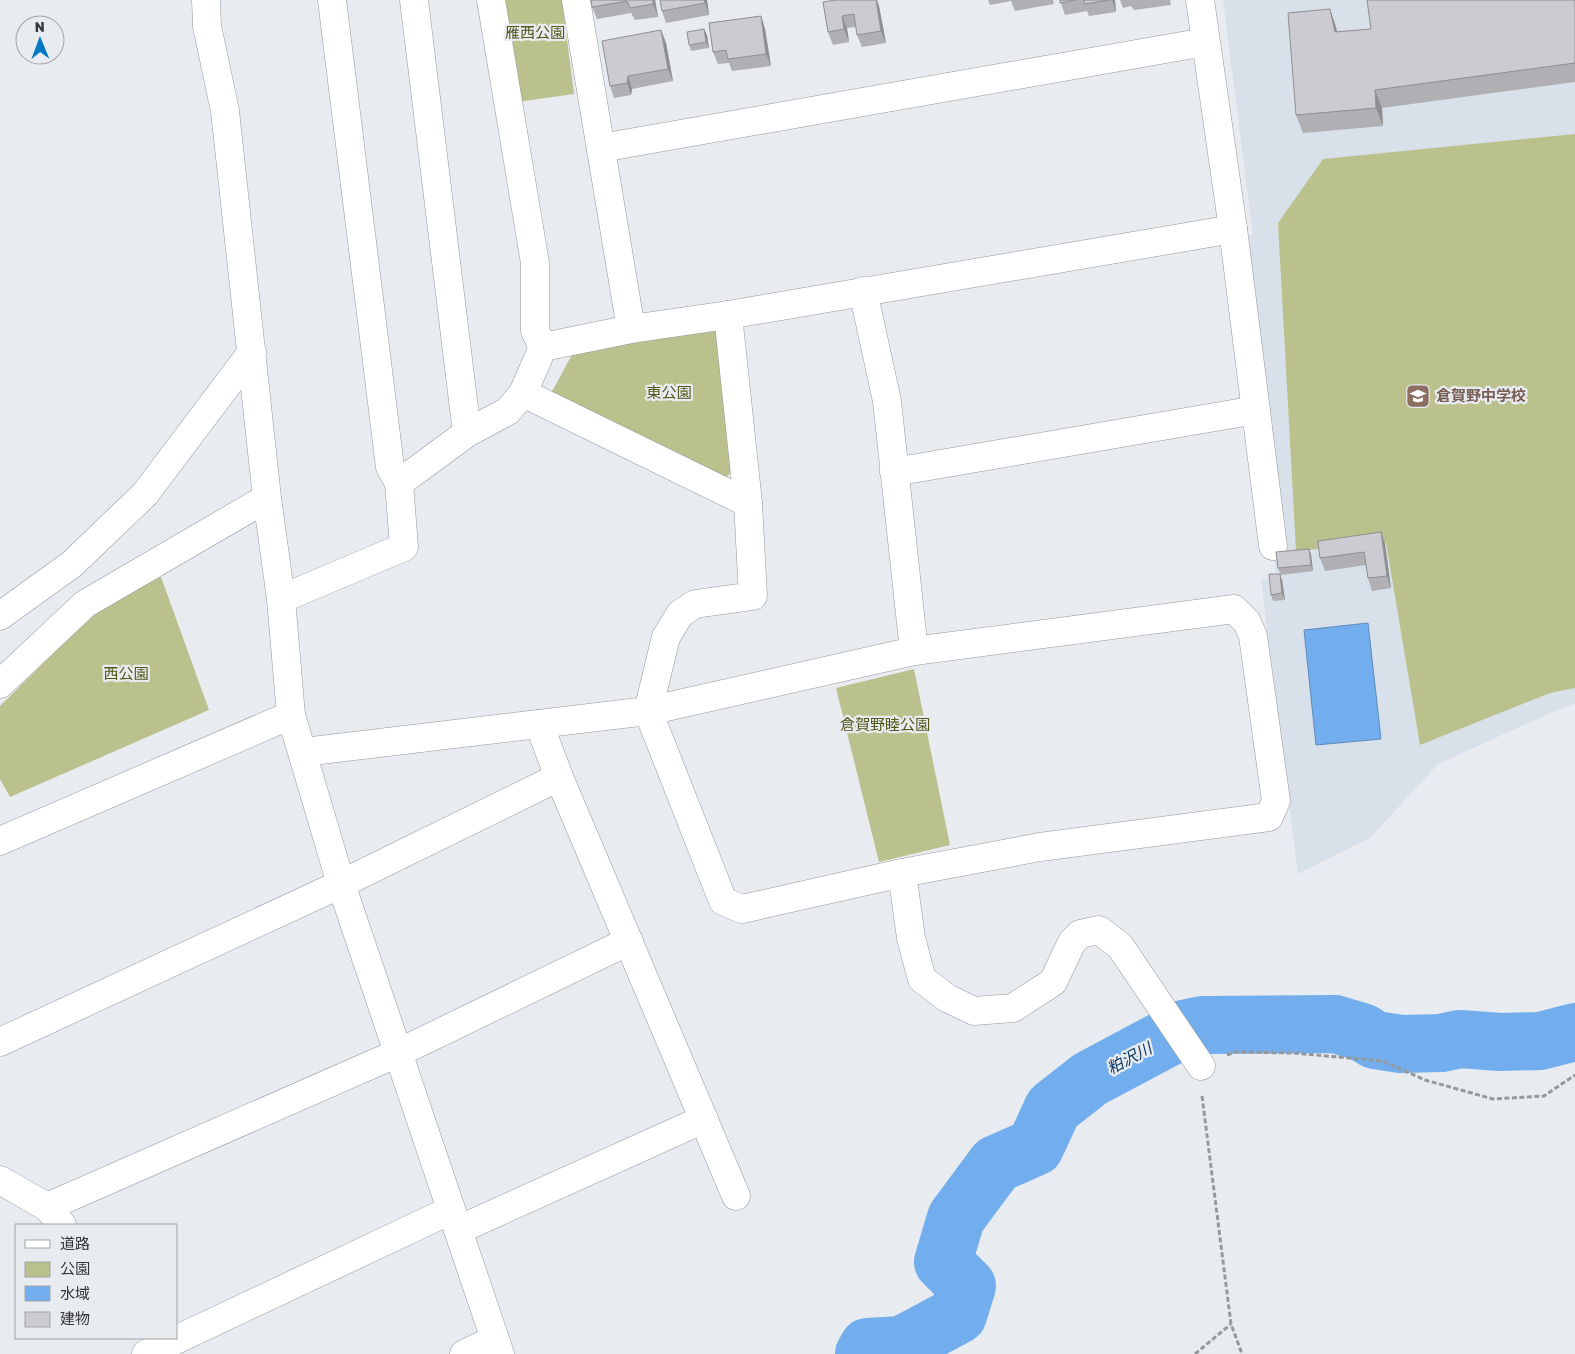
<svg xmlns="http://www.w3.org/2000/svg" width="1575" height="1354" viewBox="0 0 1575 1354" font-family="Rubik,'Noto Sans JP',sans-serif">
<style>
.built{fill:#d8e0ea}
.green{fill:#bbc18c}
.water{fill:#72aeed;stroke:#5f8ab7}
.lines{fill:none;stroke-linecap:round;stroke-linejoin:round}
.river{stroke:#72aeed;stroke-width:58}
.minor-casing{stroke:#94979c;stroke-width:29}
.path{stroke:#96999c;stroke-width:3;stroke-dasharray:5 2.5;stroke-linecap:butt}
.minor{stroke:#fff;stroke-width:28}
.wall{fill:#afafb4}
.shaded-wall{fill:#8f8e92}
.building{fill:#cccbd1;stroke:#8f8e92}
.labels{text-anchor:middle;stroke-width:4.5;stroke-linejoin:round;paint-order:stroke}
.park-label{font-size:15px;fill:#545718;stroke:#e8ebf0}
.education-label{font-size:15px;font-weight:bold;fill:#785e54;stroke:#e8ebf0;text-anchor:start}
.water-label{font-size:16px;font-style:italic;fill:#06335b;stroke:#e8ebf0}
</style>
<rect width="100%" height="100%" fill="#e8ebf0"/>
<path class="built" d="M1223 0H1575V704L1557 710 1438 764 1370 838 1298 874 1261 580 1276 578 1241 239 1253 235Z"/>
<g class="green">
<path d="M498 0H562L574 94 517 102Z"/>
<path d="M1575 134V688L1550 693 1420 745 1386 543 1296 551 1278 223 1323 159Z"/>
<path d="M720 329 733 471 726 477 549 397 573 353Z"/>
<path d="M161 577 209 710 10 797 0 779V706L96 611Z"/>
<path d="M914 669 950 845 879 862 836 688Z"/>
</g>
<path class="water" d="M1368 623 1381 739 1316 745 1304 630Z"/>
<g class="lines">
<path class="river" d="M864 1354 868 1347 902 1345 958 1315 967 1286 943 1262 956 1218 996 1164 1035 1147 1053 1108 1090 1079 1184 1029 1203 1025 1335 1024 1362 1032 1375 1040 1401 1044 1441 1043 1460 1039 1500 1042 1540 1041 1575 1032"/>
<g class="minor-casing">
<g id="minor">
<path d="M206 0 207 26 225 111 267 498 281 599 291 715 341 884 500 1354"/>
<path d="M332 0 390 467 399 483"/>
<path d="M414 0 467 433"/>
<path d="M491 0 535 263V331L543 347"/>
<path d="M576 0 631 329"/>
<path d="M1200 0 1233 229 1273 546"/>
<path d="M601 148 1205 42"/>
<path d="M728 315 748 503 753 596 695 604 680 614 666 637 648 711 723 901 742 909 902 873 1040 847 1269 817 1276 801 1253 636 1247 622 1234 609 914 651"/>
<path d="M523 393 748 503"/>
<path d="M894 472 1256 410"/>
<path d="M281 599 404 547 399 483 467 433 508 411 523 393 543 347 631 329 728 315 1233 229"/>
<path d="M0 616 72 564 145 494 252 352"/>
<path d="M0 684 85 604 267 498"/>
<path d="M539 724 559 777 736 1196"/>
<path d="M304 752 648 711 914 651 887 401 863 291"/>
<path d="M0 841 291 715"/>
<path d="M902 873 911 938 922 979 947 998 974 1011 1013 1008 1053 982 1072 942 1080 934 1099 930 1120 946 1201 1066"/>
<path d="M0 1042 341 884 559 777"/>
<path d="M0 1180 47 1207 62 1225"/>
<path d="M47 1207 398 1053 629 941"/>
<path d="M458 1230 704 1119"/>
<path d="M146 1354 451 1210"/>
<path d="M464 1354 495 1339"/>
</g>
</g>
<g class="path">
<path d="M1227 1055 1235 1052 1293 1053 1383 1061 1425 1080 1493 1099 1544 1096 1575 1075"/>
<path d="M1202 1096 1231 1324 1242 1354"/>
<path d="M1195 1354 1231 1324"/>
</g>
<use href="#minor" class="minor"/>
</g>
<g class="wall">
<path d="M591 0H655L658 17 635 20 631 13 597 19 592 7Z"/>
<path d="M707 0 709 15 666 23 662 11Z"/>
<path d="M988 0H1053L1054 4 1015 11 1011 1 990 5Z"/>
<path d="M1060 0H1115L1116 12 1089 16 1087 11 1065 15Z"/>
<path d="M1120 0H1170L1171 5 1134 10 1131 6 1123 8Z"/>
<path d="M1575 0V82L1382 108 1383 126 1303 133 1296 115 1330 9 1337 32 1371 29Z"/>
<path d="M823 2 879 6 886 43 862 47 857 35 856 27 847 28 849 42 833 45 828 32Z"/>
<path d="M761 16 765 29 771 66 732 71 729 63 718 64 713 52Z"/>
<path d="M704 29 707 35 709 48 691 51 689 45Z"/>
<path d="M661 30 666 43 673 81 632 89 631 95 614 98 610 86Z"/>
<path d="M1381 532 1385 544 1391 588 1372 591 1368 578 1366 565 1325 571 1320 558Z"/>
<path d="M1309 549 1311 555 1313 571 1281 575 1278 568Z"/>
<path d="M1280 574 1282 580 1285 600 1273 601 1271 595Z"/>
</g>
<g class="shaded-wall">
<path d="M653 0H655L658 17 653 4Z"/>
<path d="M704 0H707L709 15Z"/>
<path d="M876 0H877L879 6 886 43 881 31Z"/>
<path d="M1112 0H1115L1116 12Z"/>
<path d="M1330 9 1336 27 1341 50 1335 32Z"/>
<path d="M761 16 765 29 771 66 766 54Z"/>
<path d="M842 16 847 28 849 42 844 29Z"/>
<path d="M704 29 707 35 709 48 706 42Z"/>
<path d="M661 30 666 43 673 81 668 69Z"/>
<path d="M628 76 632 89 631 95 627 83Z"/>
<path d="M1375 90 1382 108 1383 126 1376 108Z"/>
<path d="M1381 532 1385 544 1391 588 1387 576Z"/>
<path d="M1309 549 1311 555 1313 571 1311 565Z"/>
<path d="M1280 574 1282 580 1285 600 1282 593Z"/>
</g>
<g class="building">
<path d="M591 0H653V4L630 8 627 1 592 7Z"/>
<path d="M660 0H704L705 3 662 11Z"/>
<path d="M835 0H876L881 31 857 35 854 14 842 16 844 29 828 32 823 2Z"/>
<path d="M1060 0H1075L1060 3Z"/>
<path d="M1084 0H1110L1085 4Z"/>
<path d="M1367 0H1575V63L1375 90 1376 108 1296 115 1288 13 1330 9 1335 32 1371 29Z"/>
<path d="M761 16 766 54 728 59 726 50 713 52 709 23Z"/>
<path d="M704 29 706 42 689 45 687 32Z"/>
<path d="M661 30 668 69 628 76 627 83 610 86 602 41Z"/>
<path d="M1381 532 1387 576 1368 578 1364 552 1320 558 1318 541Z"/>
<path d="M1309 549 1311 565 1278 568 1276 552Z"/>
<path d="M1269 574H1280L1282 593 1271 595Z"/>
</g>
<defs>
<g id="school-square" transform="scale(1.25)"><rect x="-9" y="-9" width="18" height="18" rx="4" fill="#8d6e63" stroke="#e8ebf0"/><path d="M0-5L7-2L0 1L-7-2ZM-4 1L0 2.5L4 1V4Q0 6-4 4Z" fill="#fff"/></g>
</defs>
<g fill-rule="evenodd">
<use href="#school-square" x="1418" y="396"/>
</g>
<g class="labels">
<g class="park-label">
<text x="535" y="38">雁西公園</text>
<text x="669" y="398">東公園</text>
<text x="126" y="679">西公園</text>
<text x="885" y="730">倉賀野睦公園</text>
</g>
<g class="education-label">
<text x="1436" y="401">倉賀野中学校</text>
</g>
<g class="water-label">
<text transform="translate(1129 1058) rotate(-28)" y="6">粕沢川</text>
</g>
</g>
<rect x="15" y="1224" width="162" height="115" fill="#e8ebf0" stroke="#a0a3a6"/>
<rect x="25" y="1240" width="25" height="8" fill="#ffffff" stroke="#a0a3a6"/>
<text x="60" y="1249" font-size="15" fill="#343638">道路</text>
<rect x="25" y="1262" width="25" height="15" fill="#bbc18c" stroke="#a0a3a6"/>
<text x="60" y="1274" font-size="15" fill="#343638">公園</text>
<rect x="25" y="1286" width="25" height="15" fill="#72aeed" stroke="#a0a3a6"/>
<text x="60" y="1299" font-size="15" fill="#343638">水域</text>
<rect x="25" y="1312" width="25" height="15" fill="#cccbd1" stroke="#a0a3a6"/>
<text x="60" y="1324" font-size="15" fill="#343638">建物</text>
<g transform="translate(40 40) rotate(359)"><circle r="24" fill="#e8ebf0" stroke="#a0a3a6"/>
<path d="M0-4L9 19L0 12L-9 19Z" fill="#0078c2"/>
<text y="-8" font-size="14" font-weight="bold" text-anchor="middle" fill="#343638">N</text>
</g>
</svg>
